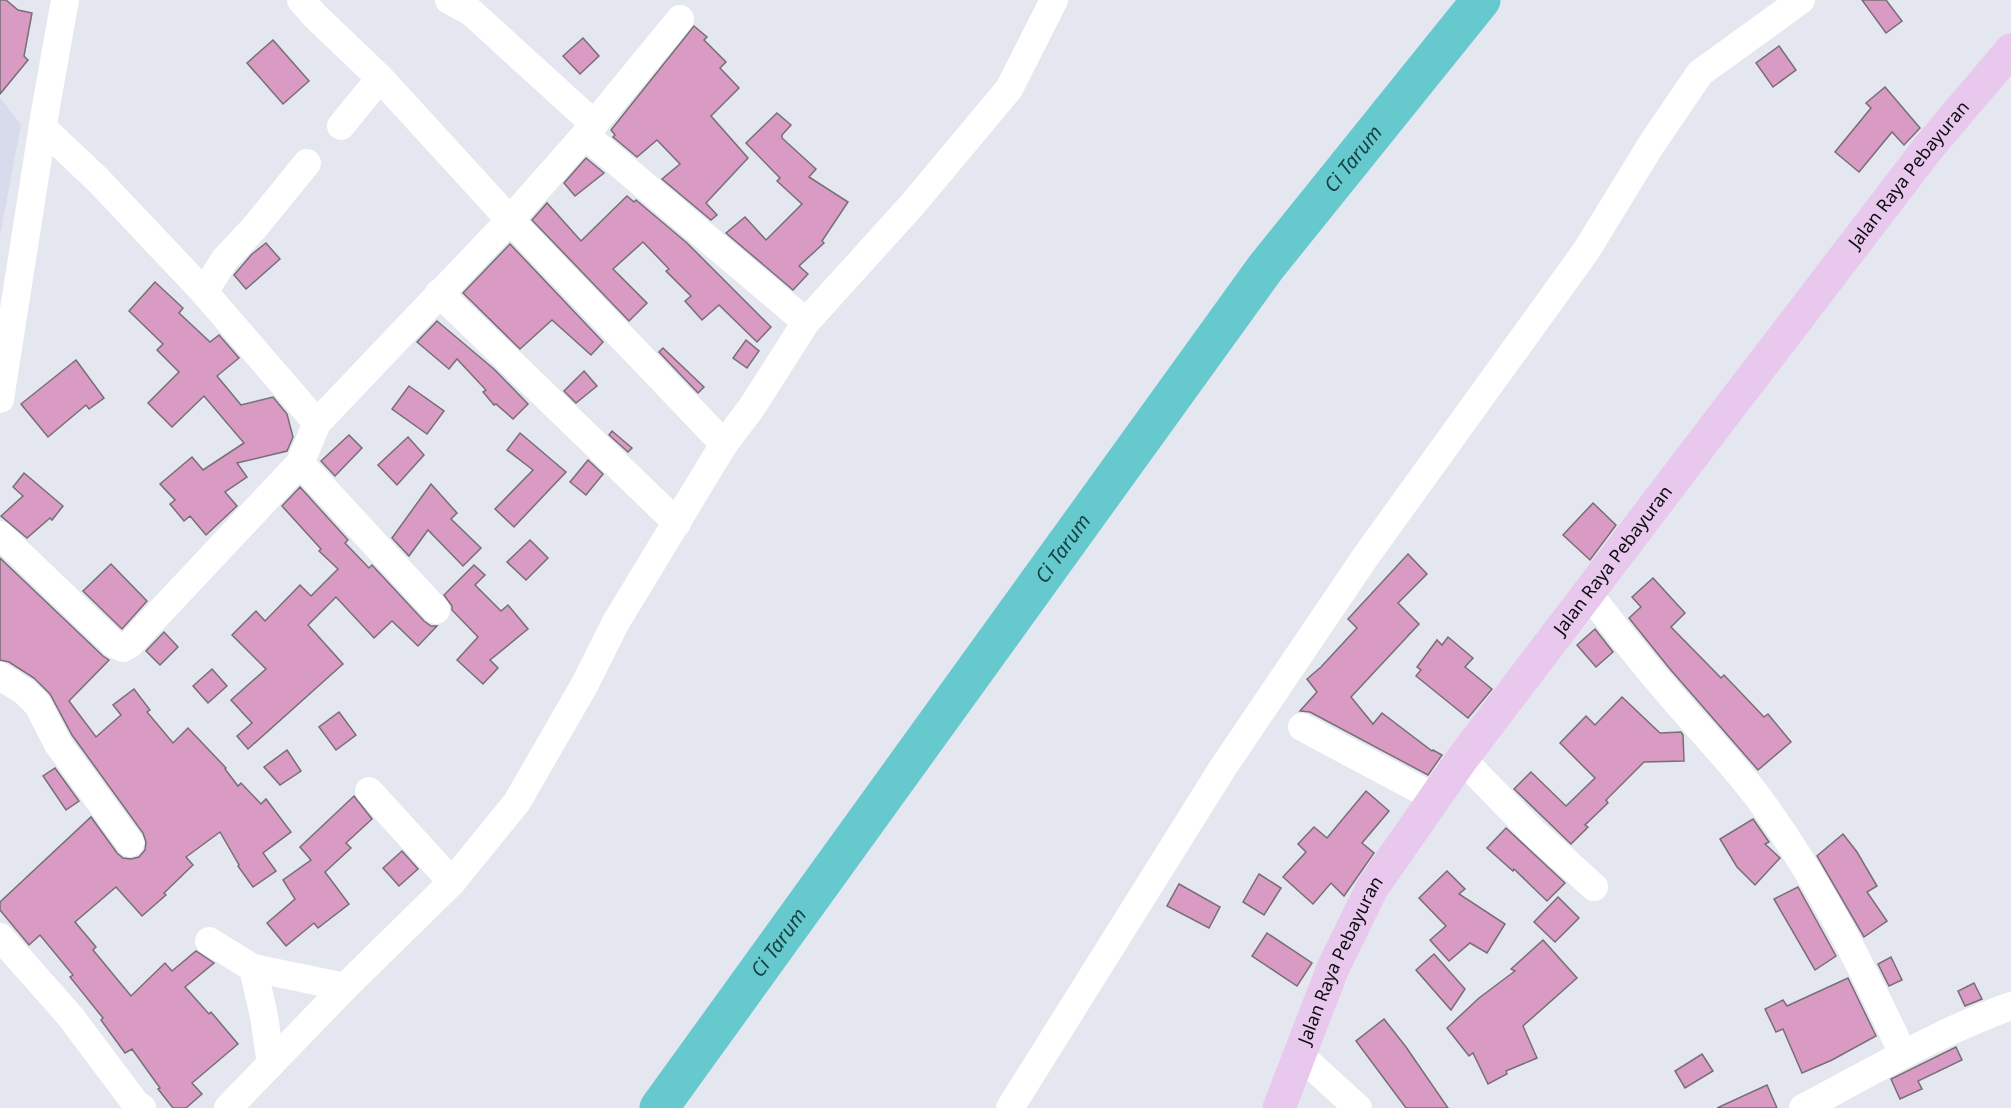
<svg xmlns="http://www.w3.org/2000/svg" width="2011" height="1108" viewBox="0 0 2011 1108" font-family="'Noto Sans',sans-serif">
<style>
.built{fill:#d7dbec}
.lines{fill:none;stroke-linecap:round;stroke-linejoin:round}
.river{stroke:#66c9ce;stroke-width:39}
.building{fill:#d99ac4;stroke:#776f74;stroke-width:1.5}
.minor{stroke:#fff;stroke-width:28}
.major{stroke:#e9c8ed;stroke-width:33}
.labels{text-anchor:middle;stroke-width:4.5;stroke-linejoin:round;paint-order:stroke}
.street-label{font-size:18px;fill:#0c0c0f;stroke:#fff}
.water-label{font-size:20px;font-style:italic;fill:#154345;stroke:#fff}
</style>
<rect width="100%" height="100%" fill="#e4e6f0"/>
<path class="built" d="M0 98 21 125 0 235Z"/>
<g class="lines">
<path class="river" id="s1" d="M659 1108 1266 267 1481 0"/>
</g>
<g class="building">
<path d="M0 0H6L18 10 32 13 24 56 28 60 0 94Z"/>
<path d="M1862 0H1886L1902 21 1886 33Z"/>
<path d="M694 26 707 37 704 40 726 62 720 68 739 88 711 116 748 158 706 203 717 215 711 220 662 179 680 164 657 140 637 157 613 137 615 135 611 130Z"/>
<path d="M583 38 599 56 580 74 563 56Z"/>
<path d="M273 40 309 81 283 104 247 63Z"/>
<path d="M1779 46 1796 70 1773 87 1756 63Z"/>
<path d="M1885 87 1920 128 1904 145 1892 132 1859 172 1835 152 1871 108 1866 103Z"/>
<path d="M777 113 791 125 782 135V138L816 169 809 177 848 202 822 241 824 243 799 266 808 274 793 290 726 233 745 217 766 240 802 204 777 181 780 178 746 143Z"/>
<path d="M586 158 604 173 575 196 564 183Z"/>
<path d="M627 196 634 202 636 200 687 243 771 327 757 342 719 305 702 320 685 301 691 296 666 271 669 269 643 242 613 269 647 303 629 321 532 220 547 203 581 241Z"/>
<path d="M266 243 280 259 246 289 234 275 252 254Z"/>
<path d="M510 244 603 342 591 355 552 320 520 349 463 293Z"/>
<path d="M155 282 183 308 179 313 210 342 219 335 239 358 217 376 241 405 273 397 287 414 293 437 287 451 237 463 247 477 225 492 237 506 206 535 190 516 184 521 170 504 175 500 160 484 192 457 203 470 244 443 204 396 172 427 148 403 179 372 157 350 163 344 129 311Z"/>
<path d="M437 321 495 370 528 404 513 419 496 404 494 405 483 392 486 390 457 359 449 369 417 342Z"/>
<path d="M746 340 759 351 747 368 733 358Z"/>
<path d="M663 348 704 387 698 393 659 352Z"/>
<path d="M76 360 104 398 89 409 86 405 48 437 21 404Z"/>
<path d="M584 371 597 386 576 403 564 391Z"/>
<path d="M409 386 444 411 427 434 392 409Z"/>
<path d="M612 431 632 448 628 452 609 435Z"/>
<path d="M520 433 566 472 514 527 495 509 533 470 507 450Z"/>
<path d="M349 435 362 448 335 476 321 461Z"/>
<path d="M408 437 424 455 397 485 378 465Z"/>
<path d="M588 460 603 474 586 495 570 482Z"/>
<path d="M24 473 63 506 52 520 50 518 27 538 1 516 23 496 13 487Z"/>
<path d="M431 484 457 513 451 519 481 548 463 566 428 530 409 556 392 538Z"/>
<path d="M300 487 348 540 345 543 369 568 372 565 424 621 431 626H437L418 646 392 621 374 638 336 597 308 625 343 664 248 749 237 736 252 723 231 700 266 669 232 635 256 611 265 621 300 585 311 596 338 569 319 551 321 549 282 506Z"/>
<path d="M1593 503 1616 525 1590 560 1563 535Z"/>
<path d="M530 540 548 558 526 580 507 562Z"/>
<path d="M1408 554 1427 574 1398 603 1419 624 1351 697 1373 724 1382 713 1432 751 1433 750 1442 755 1428 775 1310 712 1300 711 1317 692 1307 679 1321 667 1357 628 1348 619Z"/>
<path d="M0 558 103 656 109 660 69 701 96 737 121 715 113 705 134 689 150 710 147 712 173 743 188 728 226 768 225 769 238 786 241 783 261 804 266 799 291 832 263 853 276 871 253 887 238 866 239 865 220 832 186 857 193 865 164 893 166 895 142 916 116 887 75 922 96 947 93 950 131 996 165 963 172 971 196 951 214 963 185 987 209 1014 211 1012 238 1044 192 1083 202 1094 186 1108H173L158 1089 160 1088 132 1049 125 1053 101 1020 103 1018 70 977 73 975 40 935 29 945 0 910V902L91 817 117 853 123 858 131 859 139 857 145 850 146 842 143 833 72 735 50 694 34 678 9 662 0 660Z"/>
<path d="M111 564 147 601 122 629 83 591Z"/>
<path d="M474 565 485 575 475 585 501 611 508 605 528 629 490 660 498 668 483 684 457 660 478 637 452 610V606L444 595Z"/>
<path d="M1653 578 1685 613 1671 627 1721 678 1724 675 1764 717 1768 714 1791 742 1758 770 1670 669 1629 618 1641 607 1632 597Z"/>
<path d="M1595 629 1613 652 1596 667 1577 645Z"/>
<path d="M164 632 178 647 160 665 146 651Z"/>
<path d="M1448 637 1473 658 1465 667 1492 689 1468 718 1416 676 1421 670 1417 667 1437 640 1442 645Z"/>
<path d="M212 669 227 686 208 703 193 686Z"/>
<path d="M1622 697 1660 733 1681 732 1683 735 1684 761 1644 762 1606 800 1608 803 1585 825 1588 827 1571 844 1514 789 1531 772 1566 806 1595 778 1560 743 1586 716 1595 725Z"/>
<path d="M339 712 356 735 336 750 319 727Z"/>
<path d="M287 750 301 771 280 785 264 767Z"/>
<path d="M55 768 79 801 66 810 43 776Z"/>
<path d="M1366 791 1389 811 1362 843 1374 853 1344 896 1331 883 1313 904 1283 877 1306 852 1298 844 1314 827 1327 838Z"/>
<path d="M354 796 372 819 346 843 351 848 325 872 349 904 318 928 314 923 286 946 267 923 295 899 283 880 311 860 300 847Z"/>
<path d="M1753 819 1769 842 1765 844 1780 858 1755 885 1737 867 1720 839Z"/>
<path d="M1506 828 1565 883 1547 901 1514 869 1513 871 1487 848Z"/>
<path d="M1843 834 1857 852 1877 886 1867 892 1887 921 1864 937 1817 856Z"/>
<path d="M402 851 418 869 399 886 383 868Z"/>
<path d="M1447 871 1465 889 1459 894 1505 924 1487 953 1470 943 1449 961 1430 940 1446 926 1419 898Z"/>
<path d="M1259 874 1281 888 1264 915 1243 902Z"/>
<path d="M1179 884 1220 907 1209 928 1167 906Z"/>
<path d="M1798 887 1836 956 1815 970 1774 899Z"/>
<path d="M1558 897 1579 918 1555 942 1534 922Z"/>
<path d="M1267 933 1312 963 1297 986 1252 956Z"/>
<path d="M1543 940 1577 978 1523 1026 1537 1058 1506 1071 1507 1074 1488 1084 1473 1053 1469 1056 1447 1028 1479 998 1515 971 1511 969Z"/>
<path d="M1434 954 1465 989 1451 1010 1416 970Z"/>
<path d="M1891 957 1902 980 1889 986 1878 964Z"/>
<path d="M1848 978 1876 1036 1832 1060 1802 1073 1783 1029 1776 1032 1765 1009 1783 1000 1787 1006Z"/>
<path d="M1974 983 1982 999 1965 1006 1958 991Z"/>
<path d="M1384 1019 1406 1047 1448 1108H1406L1356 1041Z"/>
<path d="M1956 1047 1962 1060 1918 1081 1922 1089 1900 1099 1891 1079Z"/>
<path d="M1702 1054 1713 1071 1685 1088 1675 1071Z"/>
<path d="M1767 1085 1777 1108H1717Z"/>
</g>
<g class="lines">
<g class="minor">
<path d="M301 0 315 16 380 78 510 220 724 444"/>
<path d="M449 0 471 12 594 124"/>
<path d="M341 126 380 78"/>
<path d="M43 128 98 180 204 292 317 423"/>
<path d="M585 135 806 322"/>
<path d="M204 292 225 259 255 227 307 163"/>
<path d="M439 293 677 523"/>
<path d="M0 399 45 112 65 0"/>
<path d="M300 463 436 610"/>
<path d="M0 535 114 644 123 648 130 644 300 463 317 423 510 220 585 135 680 19"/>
<path d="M1588 593C1614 626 1640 660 1668 692 1699 729 1734 764 1763 804 1820 883 1862 966 1903 1054"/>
<path d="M0 676 25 692 38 705 58 744 130 843"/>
<path d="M1302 727 1435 798"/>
<path d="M1462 759 1532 831 1594 887"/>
<path d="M369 791 452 882"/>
<path d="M0 937 70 1016 136 1104 142 1108"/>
<path d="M209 941 253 968 345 987"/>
<path d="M253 968 264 1016 271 1064"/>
<path d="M1300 1055 1358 1108"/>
<path d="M228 1108 345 987 452 882 517 802 585 684 616 622 724 444 752 407 806 322 912 205 1009 89 1054 0"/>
<path d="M1010 1108 1222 769 1366 556 1586 251 1651 145 1700 73 1801 0"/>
<path d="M1803 1108C1872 1072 1938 1032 2011 1006"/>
</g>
<path class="major" id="s2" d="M1279 1108 1333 968 1372 888 1462 759 1713 429 1928 148 2011 50"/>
</g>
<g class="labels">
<g class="street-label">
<text dy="6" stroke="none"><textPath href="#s2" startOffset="1132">Jalan Raya Pebayuran</textPath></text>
<text dy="6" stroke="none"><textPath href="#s2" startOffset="646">Jalan Raya Pebayuran</textPath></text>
<text dy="6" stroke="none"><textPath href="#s2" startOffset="160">Jalan Raya Pebayuran</textPath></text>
</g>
<g class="water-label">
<text dy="7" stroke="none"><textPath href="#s1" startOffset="1176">Ci Tarum</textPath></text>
<text dy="7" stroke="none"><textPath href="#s1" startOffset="690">Ci Tarum</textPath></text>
<text dy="7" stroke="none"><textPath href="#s1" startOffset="204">Ci Tarum</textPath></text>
</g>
</g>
</svg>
